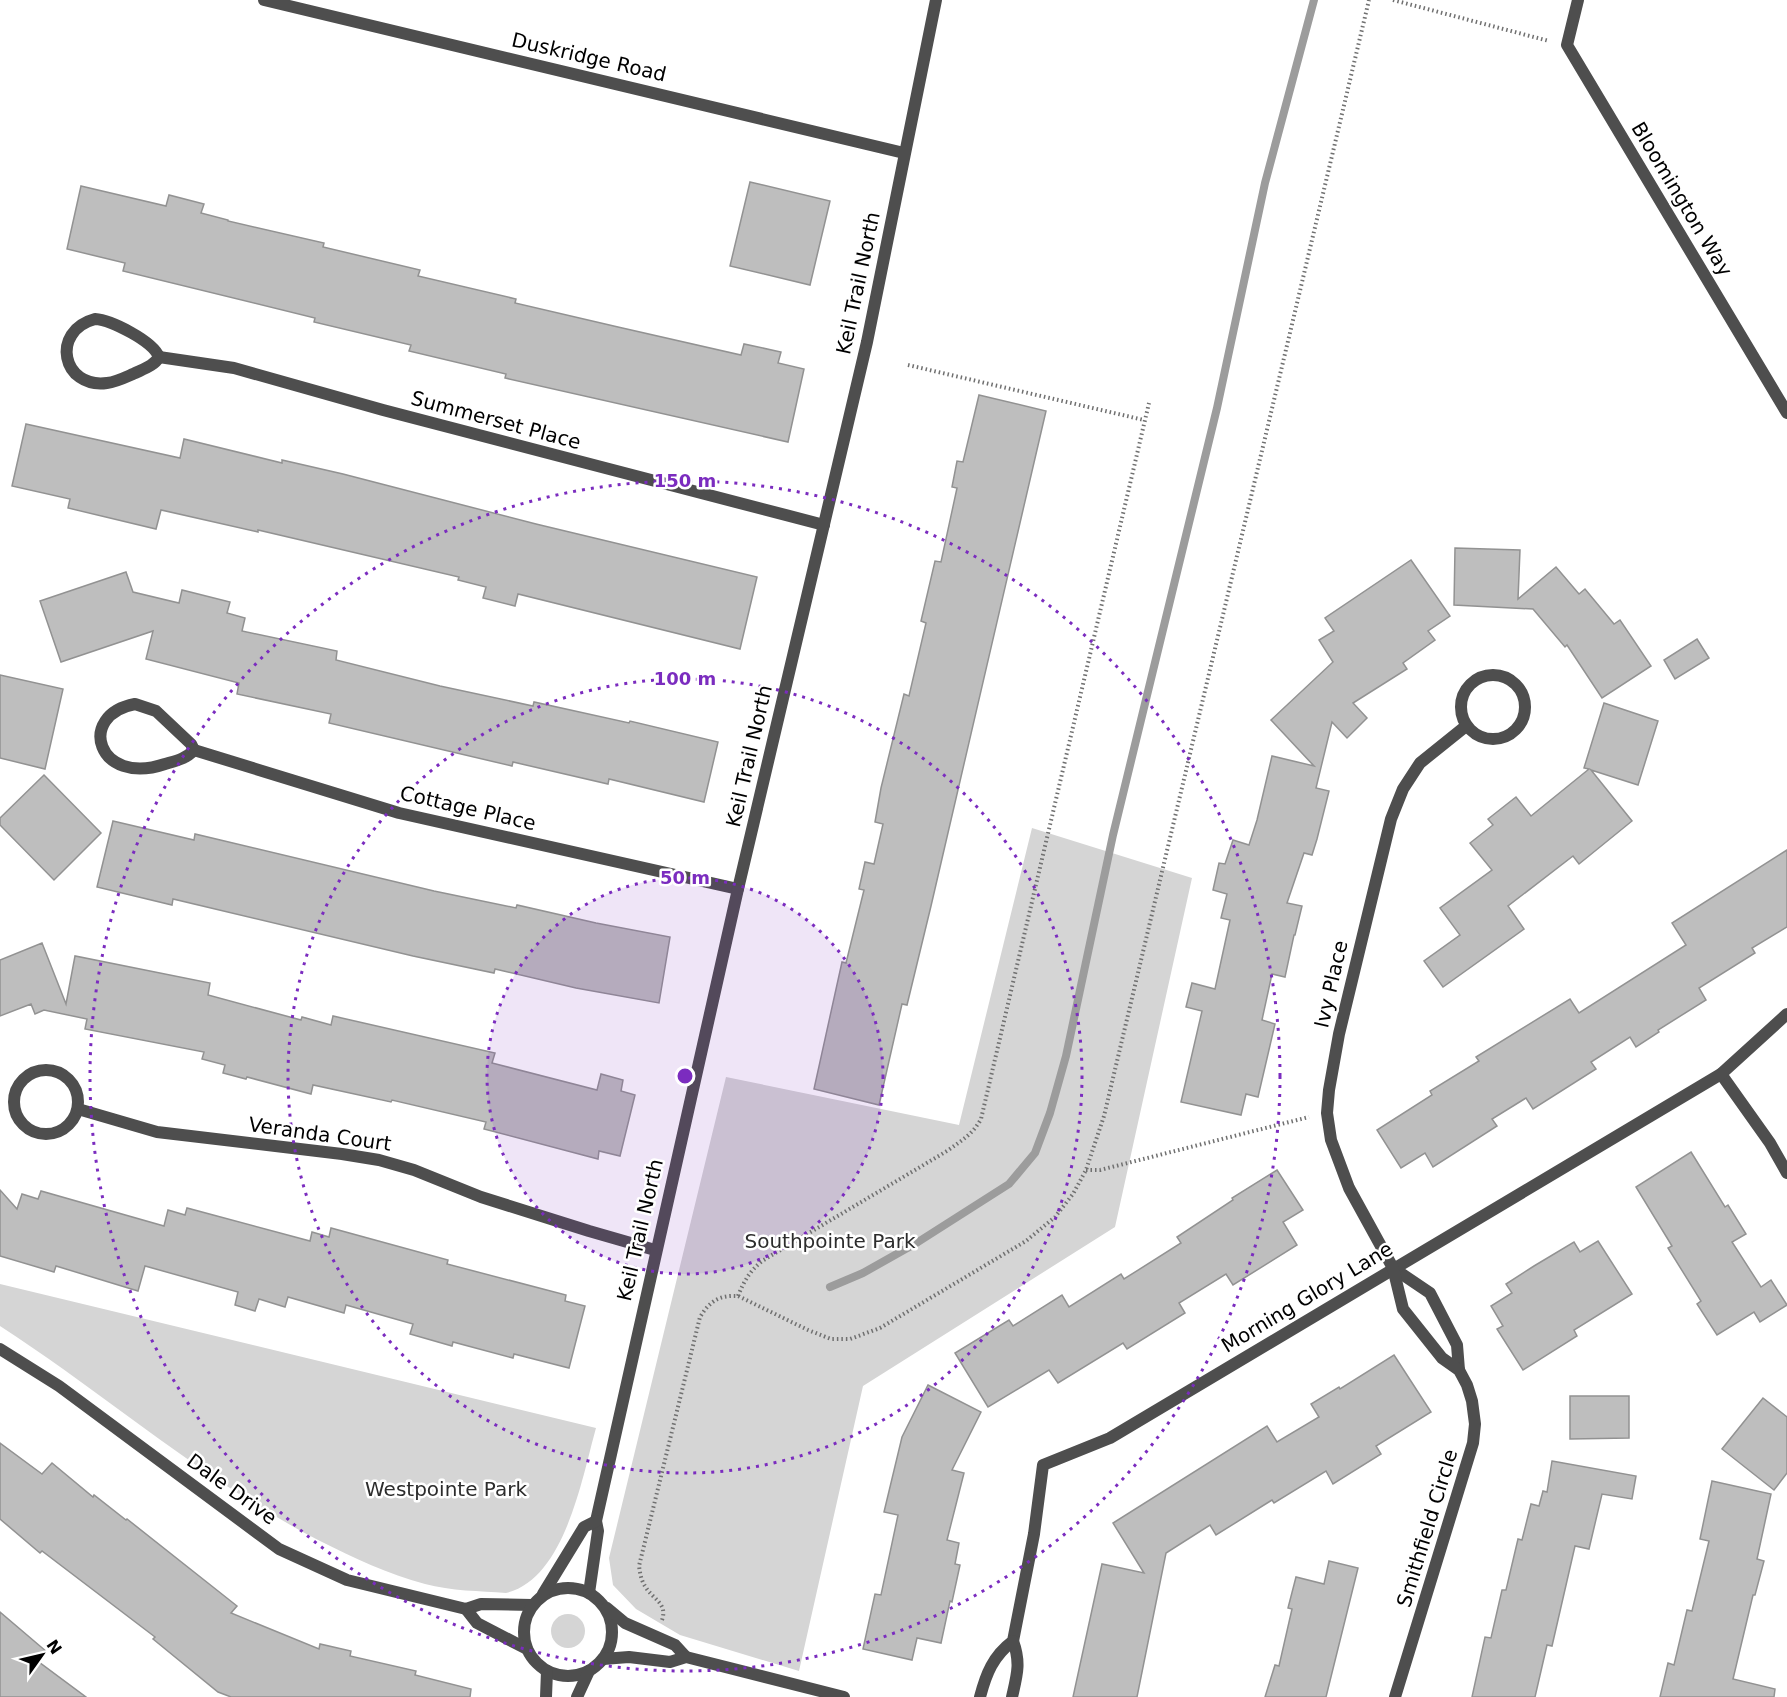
<svg xmlns="http://www.w3.org/2000/svg" width="1787" height="1697" viewBox="0 0 1787 1697" font-family="'DejaVu Sans',sans-serif">
<style>
.green{fill:#d5d5d5}
.lines{fill:none;stroke-linecap:round;stroke-linejoin:round}
.stream{stroke:#9c9c9c;stroke-width:8}
.building{fill:#bebebe;stroke:#929292;stroke-width:1.5}
.path{stroke:#707070;stroke-width:4;stroke-dasharray:1.5 3;stroke-linecap:butt}
.minor{stroke:#4e4e4e;stroke-width:12}
.ring{fill:none;stroke:#7b2cbf;stroke-width:3;stroke-dasharray:3 6}
.labels{text-anchor:middle;stroke-width:5;stroke-linejoin:round;paint-order:stroke}
.street-label{font-size:20px;fill:#000;stroke:#fff}
.park-label{font-size:20px;fill:#2c2c2c;stroke:#fff}
.centre{fill:#7b2cbf;stroke:#fff;stroke-width:3}
.ring-label{font-size:18px;text-anchor:middle;font-weight:bold;fill:#7b2cbf;stroke:#fff;stroke-width:5;stroke-linejoin:round;paint-order:stroke}
</style>
<rect width="100%" height="100%" fill="#fff"/>
<g class="green">
<path d="M1032 828 1192 878 1115 1227 863 1386 799 1671 680 1635 636 1609 613 1585 609 1558 726 1077 959 1125Z"/>
<path d="M0 1284 596 1428C582 1478 565 1579 506 1593 480 1591 451 1591 425 1584 388 1574 354 1558 320 1541 205 1482 108 1396 0 1326Z"/>
<circle cx="568" cy="1631" r="17"/>
</g>
<g class="lines">
<path class="stream" d="M830 1287 863 1273 918 1242 1009 1184 1035 1153 1050 1113 1066 1056 1113 835 1217 408 1265 183 1314 0"/>
</g>
<g class="building">
<path d="M750 182 830 201 810 285 730 266Z"/>
<path d="M81 186 166 206 169 195 204 204 201 213 228 220V221L324 243 323 247 420 270 418 276 516 299 515 303 618 327 741 355 744 344 781 352 778 363 804 369 788 442 505 378 506 374 409 351 411 345 314 322 315 318 123 271 125 263 67 249Z"/>
<path d="M979 395 1046 411 931 906 907 1005 902 1004 879 1105 814 1089 842 962 846 963 864 890 859 889 865 862 874 864 883 824 875 822 881 788 904 694 909 696 926 623 921 621 935 561 941 562 957 488 952 487 957 461 963 462Z"/>
<path d="M26 424 180 458 184 439 282 463V460L343 474 536 524 757 577 740 649 518 594 515 606 483 598 486 587 458 580 459 577 258 530V532L161 510 156 529 68 508 70 499 12 486Z"/>
<path d="M1455 548 1520 550 1518 599 1556 567 1579 594 1585 589 1614 624 1620 620 1651 666 1602 698 1567 645 1565 647 1533 609 1454 605Z"/>
<path d="M1411 560 1450 616 1428 631 1435 640 1403 663 1407 669 1353 703 1367 718 1347 738 1332 722 1316 788 1329 791 1317 839 1312 855 1304 853 1287 903 1302 906 1295 935H1294L1285 977 1272 974 1262 1020 1275 1024 1258 1097 1246 1094 1241 1115 1181 1102 1202 1011 1186 1007 1192 983 1215 989 1230 920 1221 918 1227 894 1213 890 1219 863 1225 864 1233 840 1249 845 1257 820 1272 756 1314 766 1271 720 1333 662 1319 640 1334 631 1325 618Z"/>
<path d="M126 572 133 592 179 603 182 590 230 602 227 613 245 618 242 631 337 651 336 660 440 686 533 706 534 702 629 723 630 721 718 742 704 802 609 779 608 784 513 762 512 766 329 723 331 714 237 694 239 683 146 659 153 631 61 662 40 601Z"/>
<path d="M1697 639 1709 658 1675 679 1664 660Z"/>
<path d="M0 675 63 689 45 769 0 758Z"/>
<path d="M1604 703 1658 721 1638 785 1591 770 1632 821 1579 864 1573 856 1508 906 1524 929 1443 987 1424 961 1460 935 1440 908 1492 870 1470 843 1493 825 1488 819 1516 797 1531 816 1589 769 1584 768Z"/>
<path d="M44 775 101 833 54 880 0 825V818Z"/>
<path d="M113 821 194 840 195 834 434 891 516 908 517 905 596 923 670 937 659 1003 576 988 495 969 494 973 413 956 173 899 172 905 97 887Z"/>
<path d="M1787 850V927L1752 948 1755 953 1699 988 1706 1000 1658 1030 1659 1032 1636 1047 1630 1037 1591 1062 1596 1069 1533 1109 1526 1098 1492 1119 1497 1126 1433 1167 1425 1153 1401 1168 1377 1130 1432 1095 1430 1091 1479 1061 1476 1057 1570 999 1579 1013 1686 945 1672 923Z"/>
<path d="M42 943 66 1004 75 956 210 983 208 995 301 1020 302 1017 331 1025 333 1016 495 1053 492 1063 597 1090 601 1074 623 1080 621 1091 635 1095 620 1156 599 1151 598 1159 484 1129 486 1122 392 1100 391 1102 313 1085 311 1094 247 1077 246 1079 223 1073 225 1065 202 1059 204 1052 85 1029 87 1019 44 1010 35 1014 31 1004 0 1016V960Z"/>
<path d="M1691 1152 1725 1207 1728 1205 1746 1234 1732 1242 1761 1287 1771 1280 1787 1305 1760 1322 1754 1312 1717 1335 1697 1304 1701 1301 1668 1248 1672 1246 1636 1187Z"/>
<path d="M1277 1170 1303 1210 1283 1222 1297 1245 1233 1285 1226 1274 1179 1303 1185 1313 1127 1349 1123 1343 1058 1383 1049 1370 988 1407 955 1353 1009 1320 1013 1326 1062 1295 1069 1307 1121 1274 1124 1279 1181 1243 1177 1237 1233 1200 1232 1198Z"/>
<path d="M0 1190 17 1209 22 1194 38 1199 41 1191 164 1226 168 1210 185 1215 187 1208 310 1241 312 1232 329 1237 331 1228 448 1260 447 1264 566 1295 565 1301 585 1306 569 1368 514 1354 513 1358 453 1342 452 1346 410 1334 413 1324 346 1305 344 1313 288 1297 285 1307 259 1299 255 1311 235 1305 238 1292 145 1266 138 1291 56 1266 54 1272 0 1256Z"/>
<path d="M1598 1241 1632 1294 1574 1330 1577 1336 1523 1370 1497 1329 1503 1326 1491 1306 1512 1293 1506 1284 1534 1266 1574 1242 1580 1252Z"/>
<path d="M1394 1355 1431 1412 1376 1446 1381 1454 1333 1484 1326 1471 1274 1503 1272 1500 1216 1535 1210 1525 1166 1553 1137 1697H1073L1102 1564 1144 1573 1113 1523 1267 1426 1277 1442 1319 1417 1311 1404 1339 1387 1340 1389Z"/>
<path d="M928 1385 981 1412 952 1470 964 1473 947 1540 959 1543 955 1564 960 1565 952 1602 950 1601 941 1643 917 1638 912 1660 863 1649 875 1594 881 1595 898 1515 884 1512 902 1437Z"/>
<path d="M1570 1396H1629V1438L1570 1439Z"/>
<path d="M1763 1398 1787 1417V1473L1774 1490 1722 1449Z"/>
<path d="M0 1443 42 1474 52 1463 93 1497 94 1495 126 1520 127 1519 237 1606 231 1613 319 1649 320 1644 351 1651 350 1656 416 1671 415 1675 471 1689 470 1697H231L218 1692 153 1639 155 1637 42 1551 40 1553 0 1519Z"/>
<path d="M1552 1461 1636 1476 1632 1499 1602 1494 1589 1549 1575 1546 1552 1646 1547 1645 1535 1697H1472L1485 1637 1491 1638 1502 1590H1506L1518 1539 1522 1540 1531 1504 1539 1506 1543 1491 1547 1492Z"/>
<path d="M1712 1481 1771 1494 1757 1559 1764 1561 1755 1595H1753L1733 1679 1775 1689 1774 1697H1660L1668 1663 1674 1665 1687 1610 1692 1611 1709 1541 1700 1539Z"/>
<path d="M1329 1561 1358 1568 1326 1697H1265L1275 1665 1279 1666 1292 1609 1288 1608 1296 1577 1324 1584Z"/>
<path d="M0 1612 47 1652 39 1662 86 1697H0Z"/>
</g>
<g class="lines">
<g class="path">
<path d="M1393 0 1549 41"/>
<path d="M908 365 1144 420"/>
<path d="M1086 1170H1100L1309 1117"/>
<path d="M738 1296C744 1281 750 1271 762 1261L947 1151C961 1141 973 1134 981 1119L1149 403"/>
<path d="M662 1620C668 1603 652 1599 645 1586 641 1580 640 1573 639 1566L700 1317C710 1301 719 1295 738 1296L808 1330 831 1339H850L880 1328 1026 1241 1055 1217 1073 1194 1086 1170 1104 1116 1369 0"/>
</g>
<g class="minor">
<path d="M264 0 904 153"/>
<path d="M1578 0 1567 45 1787 413"/>
<path d="M95 319C111 320 153 341 159 357 154 366 143 369 133 374 124 378 116 382 107 383 62 389 50 331 95 319Z"/>
<path d="M159 357 234 368 383 410 824 525"/>
<circle cx="1493" cy="707" r="32"/>
<path d="M135 704 156 711 191 744 194 750C186 759 175 761 165 764 97 787 76 715 135 704Z"/>
<path d="M194 750 399 813 738 889"/>
<circle cx="46" cy="1102" r="32"/>
<path d="M1721 1074 1770 1143 1787 1173"/>
<path d="M78 1109 157 1132 342 1154 379 1160 414 1170 481 1197 589 1231 655 1250"/>
<path d="M1393 1268 1430 1293 1457 1345 1459 1370"/>
<path d="M0 1349 59 1386 279 1549 347 1580 466 1609 481 1604 532 1605"/>
<circle cx="568" cy="1632" r="44"/>
<path d="M589 1593 598 1531 596 1521 738 889 867 342 936 0"/>
<path d="M543 1594 584 1527 596 1521"/>
<path d="M607 1608 625 1623 675 1645 686 1657"/>
<path d="M466 1609 477 1623 527 1649"/>
<path d="M603 1659 629 1657 670 1662 686 1657 844 1697"/>
<path d="M546 1697 547 1671"/>
<path d="M577 1697 589 1671"/>
<path d="M980 1697C986 1674 993 1656 1013 1641L1034 1534 1043 1465 1110 1438 1721 1074 1787 1014"/>
<path d="M1012 1697C1017 1675 1021 1663 1013 1641"/>
<path d="M1395 1697 1473 1443 1475 1424 1472 1401 1467 1385 1459 1370 1442 1358 1403 1309 1393 1268 1349 1188 1331 1140 1327 1113 1329 1090 1339 1034 1391 819 1403 789 1420 763 1466 726"/>
</g>
</g>
<circle cx="685" cy="1076" r="198" fill="#7b2cbf" fill-opacity=".12"/>
<g class="ring">
<circle cx="685" cy="1076" r="198"/>
<circle cx="685" cy="1076" r="397"/>
<circle cx="685" cy="1076" r="595"/>
</g>
<g class="labels">
<g class="street-label">
<text transform="translate(589 57) rotate(13)" y="7">Duskridge Road</text>
<text transform="translate(1682 199) rotate(59)" y="7">Bloomington Way</text>
<text transform="translate(858 283) rotate(-78)" y="7">Keil Trail North</text>
<text transform="translate(496 420) rotate(15)" y="7">Summerset Place</text>
<text transform="translate(749 756) rotate(-77)" y="7">Keil Trail North</text>
<text transform="translate(468 808) rotate(13)" y="7">Cottage Place</text>
<text transform="translate(1331 984) rotate(-77)" y="7">Ivy Place</text>
<text transform="translate(320 1134) rotate(8)" y="7">Veranda Court</text>
<text transform="translate(640 1230) rotate(-77)" y="7">Keil Trail North</text>
<text transform="translate(1307 1297) rotate(-31)" y="7">Morning Glory Lane</text>
<text transform="translate(232 1489) rotate(36)" y="7">Dale Drive</text>
<text transform="translate(1427 1528) rotate(-73)" y="7">Smithfield Circle</text>
</g>
<g class="park-label">
<text x="830" y="1248">Southpointe Park</text>
<text x="446" y="1496">Westpointe Park</text>
</g>
</g>
<circle cx="685" cy="1076" r="9" class="centre"/>
<g class="ring-label">
<text x="685" y="487">150 m</text>
<text x="685" y="685">100 m</text>
<text x="685" y="884">50 m</text>
</g>
<g transform="translate(42 1655) rotate(56)" stroke="#ffffff" stroke-width="4.5" paint-order="stroke">
<path d="M0-4.5L10 22L0 15L-10 22Z" fill="#000000"/>
<text y="-9" font-size="16" font-weight="bold" text-anchor="middle" fill="#000000">N</text>
</g>
</svg>
